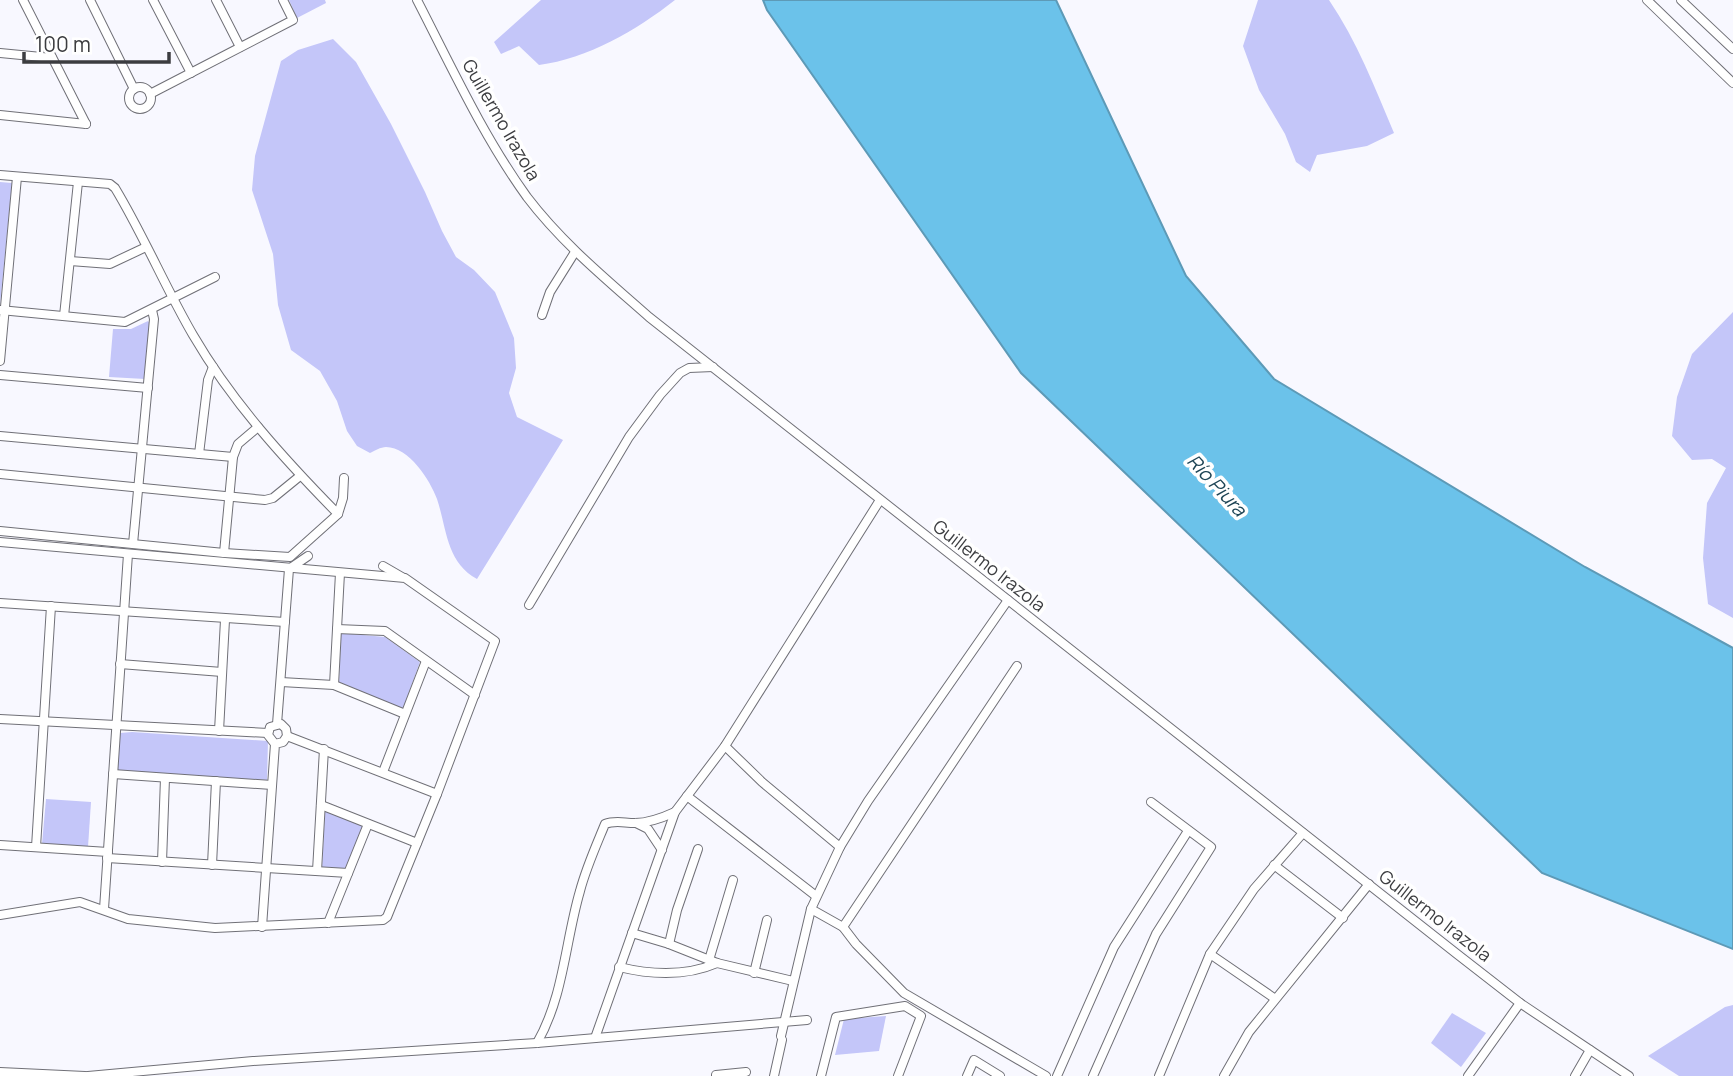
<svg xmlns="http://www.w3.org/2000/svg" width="1733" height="1076" viewBox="0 0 1733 1076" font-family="Manrope,sans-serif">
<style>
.green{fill:#c4c6f9}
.water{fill:#6bc2ea;stroke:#5d9ab7;stroke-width:2}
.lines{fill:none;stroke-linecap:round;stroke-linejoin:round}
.street-casing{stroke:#707077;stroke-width:10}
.street{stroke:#fff;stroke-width:8}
.labels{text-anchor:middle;stroke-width:7;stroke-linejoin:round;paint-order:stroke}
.street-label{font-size:18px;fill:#3c3d40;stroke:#fff}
.water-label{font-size:19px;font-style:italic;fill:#1e4556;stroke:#fff}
</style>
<rect width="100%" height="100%" fill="#f8f8ff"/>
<g class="green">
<path d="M289 0H325L326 3 297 18Z"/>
<path d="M541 0H675C637 30 587 59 539 65L519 46 501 54 494 42Z"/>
<path d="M1258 0H1329C1357 41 1375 88 1394 133L1367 146 1317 155 1310 172 1296 162 1285 134 1259 90 1243 46Z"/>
<path d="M333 39 356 62 391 124 425 192 442 231 456 257 474 270 495 292 514 338 516 368 509 393 517 417 563 440 477 579C446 562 447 529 437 499 430 480 409 447 386 447 381 447 374 451 370 453L357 446 347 431 337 401 320 371 291 350 278 305 273 254 252 190 255 156 281 61 298 50Z"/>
<path d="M0 182 12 183 0 305Z"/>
<path d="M1733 312V618L1708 604 1703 558 1707 503 1726 468 1712 459 1692 460 1672 436 1677 397 1692 354Z"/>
<path d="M148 321 151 325 145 379 109 377 113 329H131Z"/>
<path d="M341 633 385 637 420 662 403 709 339 685Z"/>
<path d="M132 732 268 741 267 780 117 772 120 733Z"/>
<path d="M46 799 91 802 88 847 42 844Z"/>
<path d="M325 811 363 825 347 870 322 869Z"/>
<path d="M1733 1005V1076H1679L1648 1056 1725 1007Z"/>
<path d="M1452 1013 1486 1033 1461 1067 1431 1043Z"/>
<path d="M886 1016 879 1051 835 1055 844 1019Z"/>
</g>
<path class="water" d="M763 0H1056L1186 276 1274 379 1585 567 1733 648V949L1542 873 1021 373 767 10Z"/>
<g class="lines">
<g class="street-casing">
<g id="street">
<path d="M23 0 86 124"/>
<path d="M90 0 134 89"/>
<path d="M153 0 191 73"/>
<path d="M216 0 240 47"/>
<path d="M417 0C451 66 483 136 527 197 562 243 606 279 649 317L1457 954 1520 1003 1629 1076"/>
<path d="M1647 0 1733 83"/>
<path d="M1681 0 1733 49"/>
<path d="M0 53 52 58"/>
<circle cx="140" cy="98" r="11"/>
<path d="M150 94 293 20 283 0"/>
<path d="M0 115 86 124"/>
<path d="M0 175 110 184 115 188C144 236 165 287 193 335 232 402 284 459 338 514"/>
<path d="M70 261 110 264 146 247"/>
<path d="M0 310 125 322 215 277"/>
<path d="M542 315 550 292 575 252"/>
<path d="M64 316 78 182"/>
<path d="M0 361 17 177"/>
<path d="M0 375 148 388"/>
<path d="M0 436 233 457 238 444 258 427"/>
<path d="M199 454 208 380 213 367"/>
<path d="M0 474 265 500 273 498 300 476"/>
<path d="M0 531 224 553 290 557 338 514 343 498 344 478"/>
<path d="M0 542 405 578 495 641 437 794 387 917 383 920 215 928 128 919 80 902 0 915"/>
<path d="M133 544 154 319 152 310"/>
<path d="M224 553 233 457"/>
<path d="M383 566 402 577"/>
<path d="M1008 600 868 801 840 847 811 909 843 927 1017 666"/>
<path d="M0 603 285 622"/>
<path d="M529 605 629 437 660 395 680 373 689 368 713 367"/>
<path d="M337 629 385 631 475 695"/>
<path d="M120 664 222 672"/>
<path d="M281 682 334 685 405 714"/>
<path d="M334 685 340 573"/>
<path d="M0 719 268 733"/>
<path d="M277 724 289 569 308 556"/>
<path d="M219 731 225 620"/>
<path d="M287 736 437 794"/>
<path d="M725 746 762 782 840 847"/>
<path d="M383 772 426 661"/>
<path d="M113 774 272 785"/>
<path d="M687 796 816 896"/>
<path d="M321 805 417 843"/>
<path d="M636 823 648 829 662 850"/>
<path d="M0 845 108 852"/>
<path d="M36 847 51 606"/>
<path d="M107 858 348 873"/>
<path d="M162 862 165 778"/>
<path d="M212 865 216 781"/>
<path d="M1274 865 1343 918"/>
<path d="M317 871 324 749"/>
<path d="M104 909 128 554"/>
<path d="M328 923 368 824"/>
<path d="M262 927 275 744 268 735 270 727 281 724 286 729 287 736 283 742 275 744"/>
<path d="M843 927 856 944 904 993 1046 1076"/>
<path d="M632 933 669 944 717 963 793 981"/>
<path d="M669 944 677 910 698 849"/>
<path d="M1210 954 1274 998"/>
<path d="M709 960 733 880"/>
<path d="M619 967C652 975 685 977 717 963"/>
<path d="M754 973 767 920"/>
<path d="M781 1036 811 909"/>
<path d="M595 1038 675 812 725 746 880 500"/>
<path d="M537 1043C564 996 565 942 580 891 586 868 596 846 605 824 615 820 624 823 635 823 649 823 662 818 675 812"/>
<path d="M0 1072 85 1076"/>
<path d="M716 1075 746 1072"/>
<path d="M88 1076 253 1061 537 1043 807 1020"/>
<path d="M774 1076 782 1040"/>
<path d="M821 1076 836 1017 905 1006 921 1016 898 1076"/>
<path d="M967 1076 974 1060 1000 1076"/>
<path d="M1057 1076 1114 947 1188 831"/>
<path d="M1093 1076 1156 934 1211 847 1151 802"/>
<path d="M1159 1076 1210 954 1254 889 1303 833"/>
<path d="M1224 1076 1249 1032 1369 884"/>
<path d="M1468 1076 1520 1003"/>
<path d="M1575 1076 1590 1050"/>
</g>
</g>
<use href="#street" class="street"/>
</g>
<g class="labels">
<g class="street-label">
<text transform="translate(501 120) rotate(60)" y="6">Guillermo Irazola</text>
<text transform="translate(989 566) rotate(38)" y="6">Guillermo Irazola</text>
<text transform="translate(1435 916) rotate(38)" y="6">Guillermo Irazola</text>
</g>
<g class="water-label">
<text transform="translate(1217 485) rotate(47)" y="7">Río Piura</text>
</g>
</g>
<path d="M24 52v10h145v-10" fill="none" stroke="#3c3d40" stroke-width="3.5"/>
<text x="35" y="52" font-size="21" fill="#3c3d40" stroke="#ffffff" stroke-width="5" paint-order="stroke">100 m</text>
</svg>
